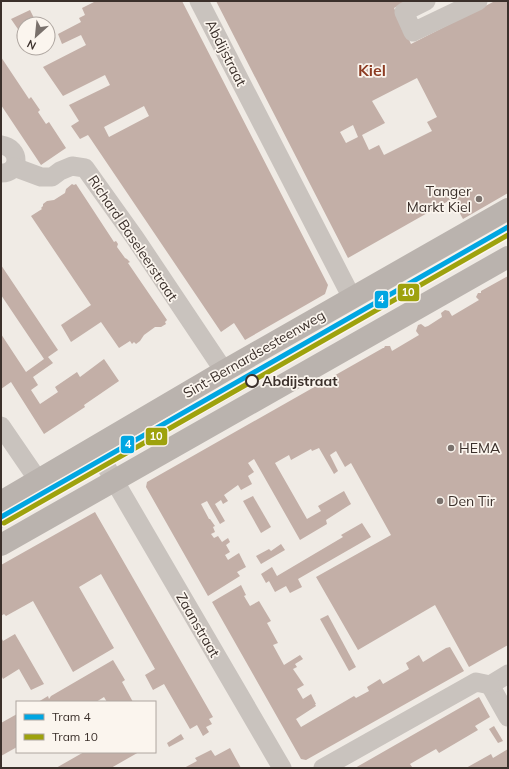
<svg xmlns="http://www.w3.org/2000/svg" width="509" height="769" viewBox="0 0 509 769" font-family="Mulish,sans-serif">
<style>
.building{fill:#c3afa7;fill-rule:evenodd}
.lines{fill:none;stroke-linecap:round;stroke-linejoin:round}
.lane{stroke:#c9c3be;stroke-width:9}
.street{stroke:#c9c3be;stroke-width:19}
.secondary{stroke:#bab3ae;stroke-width:22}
.tram-1-casing{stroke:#fbf5ee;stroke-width:8}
.tram-2-casing{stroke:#fbf5ee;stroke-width:8}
.tram-1{stroke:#00a6e2;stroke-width:5}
.tram-2{stroke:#9ea20d;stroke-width:5}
.poi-dot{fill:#7a716c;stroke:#fbf5ee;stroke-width:1.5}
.stop-dot{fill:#fbf5ee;stroke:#3b302b;stroke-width:2}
.labels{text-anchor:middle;stroke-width:3.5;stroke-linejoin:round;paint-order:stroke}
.street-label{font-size:14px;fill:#3b302b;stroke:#fbf5ee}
.poi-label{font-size:14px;fill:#3b302b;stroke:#fbf5ee;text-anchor:start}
.stop-label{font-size:14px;font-weight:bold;fill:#3b302b;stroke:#fbf5ee;text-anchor:start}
.quarter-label{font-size:16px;font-weight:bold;fill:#8c3b22;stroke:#fbf5ee}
.line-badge{stroke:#fbf5ee;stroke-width:1.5}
.badge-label{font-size:11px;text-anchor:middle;font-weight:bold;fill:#fff}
</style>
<rect width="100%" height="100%" fill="#f0ebe5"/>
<g class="building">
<path d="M93 1H182L328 285 325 294 245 340 234 323 221 332 88 135 80 139 71 126 79 121 69 105 110 85 105 75 63 96 43 67 86 45 81 35 62 44 58 34 81 22 79 18 85 15 82 8 94 2ZM144 106 149 116 109 137 104 127Z"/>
<path d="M216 1H407L394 8 411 44 493 2 492 1H508V193L463 219 452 199 348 258ZM417 78 437 117 427 122 432 131 384 155 379 145 369 150 362 135 385 123 372 101ZM353 125 358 137 346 143 340 132Z"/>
<path d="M30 10 37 24H24V38L11 19Z"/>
<path d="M1 57 29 99 31 97 40 110 38 112 46 124 49 122 66 148 41 165 1 105Z"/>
<path d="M72 184 74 185 76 184 78 187 114 242 116 241 118 244 117 247 125 258 127 259 130 262 128 263 167 320 165 322 166 324 161 327H155L144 335 140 341 136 344 134 342 132 344 130 341 119 348 101 322 71 342 61 325 91 305 31 216 42 209 41 208 43 206V204L47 201 54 200 65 193 66 189Z"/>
<path d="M1 265 58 350 48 357 53 363 33 377 38 385 31 390 40 404 58 392 55 387 77 372 80 377 104 359 119 381 84 405 85 407 44 434 11 382 1 389V334L26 372 44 359 1 295Z"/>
<path d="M508 276V645L469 667 435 605 358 650 316 577 391 535 351 463 345 467 336 451 330 455 338 471 334 474 319 448 312 451 311 449 291 460 289 455 275 463 307 519 321 511 318 506 344 491 351 504 326 520 327 524 300 540 254 459 248 463 254 472 248 476 252 484 241 490 238 485 224 495 228 501 223 504 221 500 215 504 225 521 220 524 207 501 201 504 209 519H210L215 526 213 527 215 532 211 534 214 538 218 536 222 542 228 538 230 542 226 545 230 552 225 555 228 560 239 553 246 567 237 572 240 576 208 596 146 487 147 482 383 348H384L385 346H390L392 351 419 335 416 331 418 325 421 324 425 327 428 326 442 317 441 313 445 310 449 311 452 316 479 300 476 297 478 293H481V291Z"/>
<path d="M253 496 271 527 261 533 243 501Z"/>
<path d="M95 512 213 717 209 719 212 724 206 727 209 732 203 736 197 725 190 729 164 684 153 690 145 675 155 669 101 574 79 587 114 648 73 672 33 601 6 616 4 614 1 616V565Z"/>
<path d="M362 523 371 537 298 579 302 587 290 593 286 586 275 592 269 581 266 583 261 574 272 567 277 576 343 537 341 535Z"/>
<path d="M281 544 285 550 261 564 256 556 269 549 271 551Z"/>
<path d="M241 585 246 595 244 596 250 606 259 601 271 621 267 623 278 643 273 645 284 665 300 655 303 659 295 664 297 667 293 669 304 685 297 689 303 699 311 694 316 704H315L316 706 296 719 301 727 354 696 356 698 369 691 367 687 380 679 383 684 409 669 406 663 419 655 423 662 446 648 450 647 464 671 306 760 301 759 212 602Z"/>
<path d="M328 615 356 667 349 671 320 619Z"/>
<path d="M15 634 44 684 31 690 19 669 3 679 1 675V637L3 641Z"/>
<path d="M113 660 125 680 122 682 133 702H107L104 697 96 702H38L48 696 49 699 51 696Z"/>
<path d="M479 697 490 717 475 726 478 730 439 753 436 749 410 764 412 767 410 768H355Z"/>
<path d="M17 714V747L1 756V723Z"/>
<path d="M494 726 503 741 498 743 489 729Z"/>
<path d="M181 734 184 739 169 747 167 743Z"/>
<path d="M230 748 241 768H184L197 761 195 758 211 750 215 756Z"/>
<path d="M508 749V768H466L491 754 493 758Z"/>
<path d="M84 752H139L111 768H56Z"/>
</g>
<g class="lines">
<path class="lane" d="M1 523 230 393 508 233"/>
<g class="street">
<path d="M199 1 352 298"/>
<path d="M426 1 404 12 413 32 478 1"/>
<path d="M1 145C21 148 21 173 1 173"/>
<path d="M14 167 41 177H52L60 171 72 166 85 168 135 238 224 371"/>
<path d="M1 426 38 480"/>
<path d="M94 447 107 468 282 768"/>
<path d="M490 685 508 717"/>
<path d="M490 685 508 674"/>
<path d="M323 768 476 682 490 685"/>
</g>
<g class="secondary">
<path d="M1 502 224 371 508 209"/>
<path d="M1 545 508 257"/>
</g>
<g class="tram-1-casing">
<path id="tram-1" d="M1 517 508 227"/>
</g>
<g class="tram-2-casing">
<path id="tram-2" d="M4 523 508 235"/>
</g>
<use href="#tram-1" class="tram-1"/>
<use href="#tram-2" class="tram-2"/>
</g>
<g class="poi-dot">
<circle cx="479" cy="199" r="4"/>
<circle cx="451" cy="448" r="4"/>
<circle cx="440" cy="501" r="4"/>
</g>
<circle class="stop-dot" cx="252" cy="381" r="6"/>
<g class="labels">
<g class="street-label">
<text transform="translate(226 53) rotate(63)" y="5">Abdijstraat</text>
<text transform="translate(133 238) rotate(56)" y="5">Richard Baseleerstraat</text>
<text transform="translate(254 354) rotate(-30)" y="5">Sint-Bernardsesteenweg</text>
<text transform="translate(198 625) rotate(60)" y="5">Zaanstraat</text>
</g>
<g class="poi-label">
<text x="471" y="196" text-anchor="end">Tanger<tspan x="471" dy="16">Markt Kiel</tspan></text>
<text x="459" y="453">HEMA</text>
<text x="448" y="506">Den Tir</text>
</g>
<g class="stop-label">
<text x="262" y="386">Abdijstraat</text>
</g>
<g class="quarter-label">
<text x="372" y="76">Kiel</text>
</g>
</g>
<g class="line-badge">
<rect x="397" y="283" width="23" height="19" rx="4" fill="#9ea20d"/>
<rect x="374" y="290" width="15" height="19" rx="4" fill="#00a6e2"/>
<rect x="145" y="427" width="23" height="19" rx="4" fill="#9ea20d"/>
<rect x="120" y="435" width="15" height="19" rx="4" fill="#00a6e2"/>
</g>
<g class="badge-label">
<text x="408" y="296">10</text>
<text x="381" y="303">4</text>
<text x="156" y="440">10</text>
<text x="128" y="448">4</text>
</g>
<rect width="509" height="769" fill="none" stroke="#3b302b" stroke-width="4"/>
<rect x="16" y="701" width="140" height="52" fill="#fbf5ee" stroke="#aea6a0"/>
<rect x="24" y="714" width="20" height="6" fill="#00a6e2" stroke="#aea6a0"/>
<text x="52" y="721" font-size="12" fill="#3b302b">Tram 4</text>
<rect x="24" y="734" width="20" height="6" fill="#9ea20d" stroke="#aea6a0"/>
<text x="52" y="741" font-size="12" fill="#3b302b">Tram 10</text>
<g transform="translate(36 36) rotate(207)"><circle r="19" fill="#fbf5ee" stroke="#aea6a0"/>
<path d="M0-3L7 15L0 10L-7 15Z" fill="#7a716c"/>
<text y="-6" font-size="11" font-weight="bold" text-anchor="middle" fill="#3b302b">N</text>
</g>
</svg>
